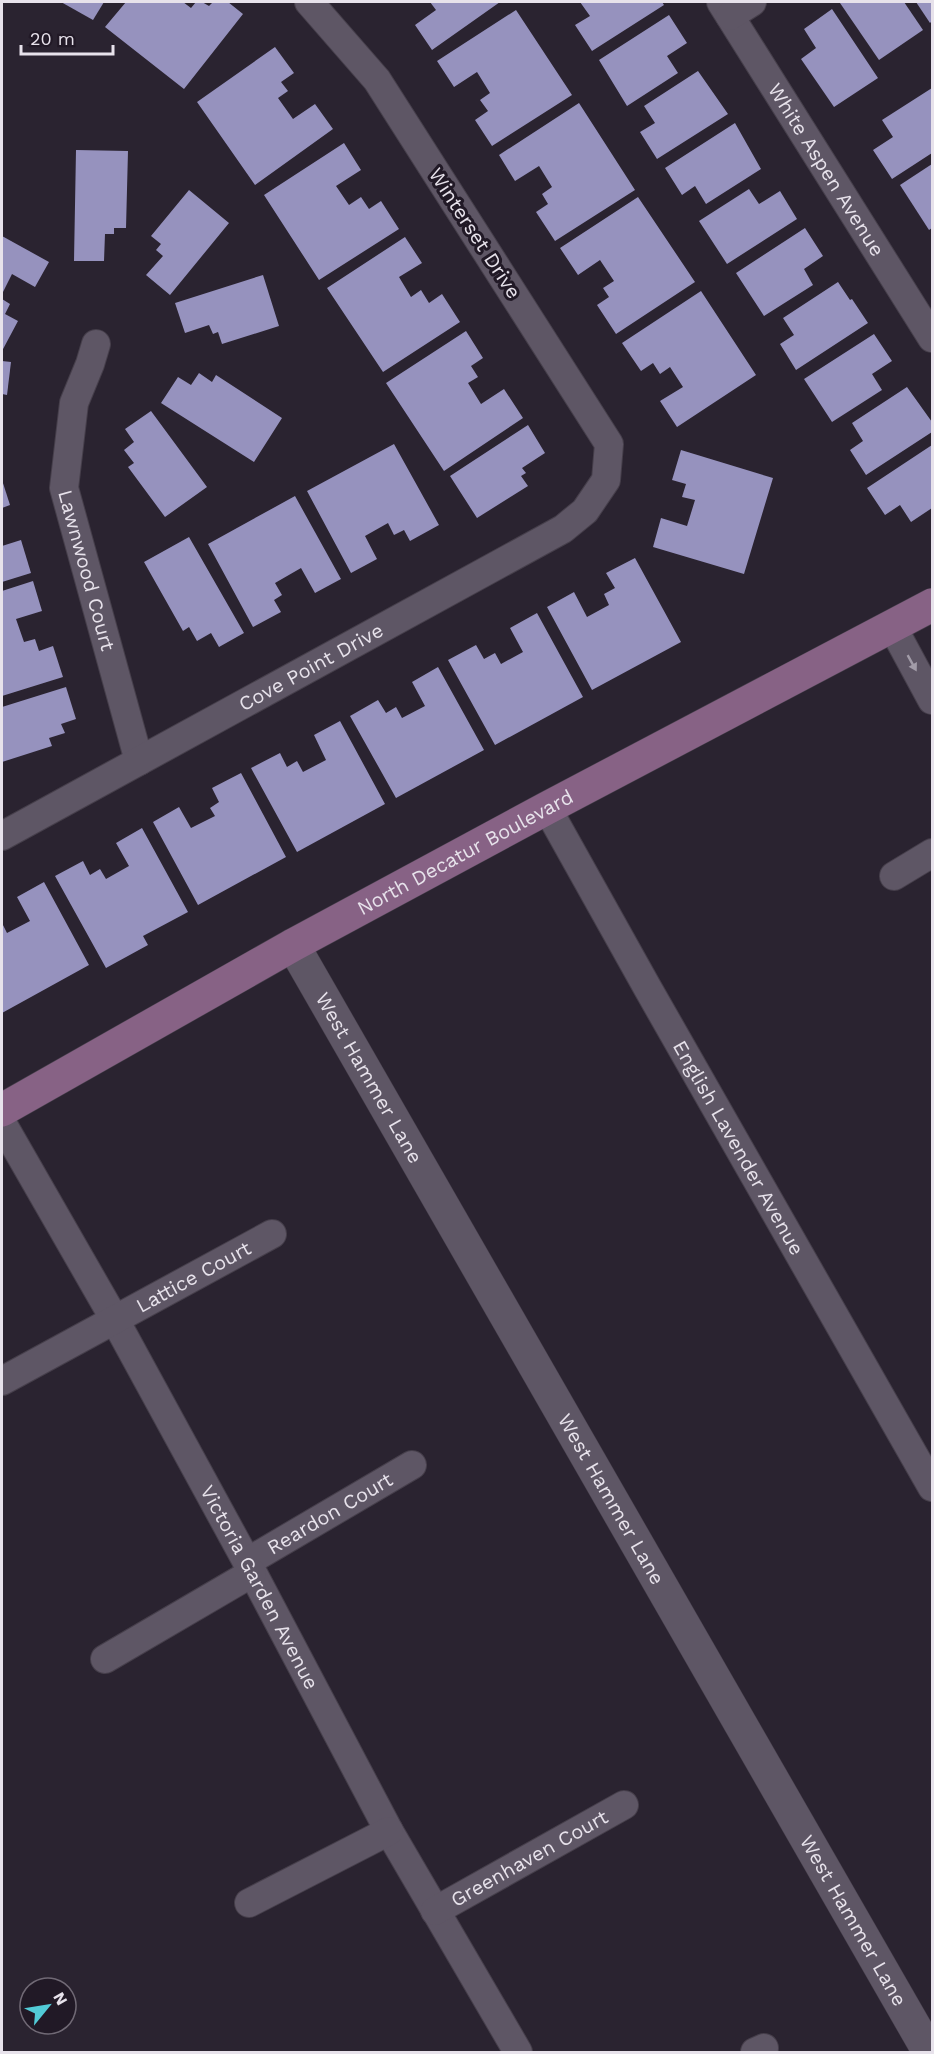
<svg xmlns="http://www.w3.org/2000/svg" width="934" height="2054" viewBox="0 0 934 2054" font-family="'Work Sans',sans-serif">
<style>
.building{fill:#9692be}
.lines{fill:none;stroke-linecap:round;stroke-linejoin:round}
.minor-casing{stroke:#463f4b;stroke-width:30}
.tertiary-casing{stroke:#463f4b;stroke-width:34}
.primary-casing{stroke:#463f4b;stroke-width:34}
.minor{stroke:#5e5665;stroke-width:28}
.tertiary{stroke:#5e5665;stroke-width:33}
.primary{stroke:#876285;stroke-width:33}
.oneway{fill:#a29ca8}
.labels{text-anchor:middle;stroke-width:6;stroke-linejoin:round;paint-order:stroke}
.street-label{font-size:20px;fill:#e7e2eb;stroke:#211926}
</style>
<rect width="100%" height="100%" fill="#2a2330"/>
<g class="building">
<path d="M61 2H104L93 20Z"/>
<path d="M126 2H183L191 8 196 2H202L209 6 213 2H228L243 14 184 89 105 27Z"/>
<path d="M430 2H500L432 50 415 25 436 10Z"/>
<path d="M580 2H662L664 5 592 51 575 25 590 16Z"/>
<path d="M842 2H904L923 30 879 60 840 3Z"/>
<path d="M916 2H932V21L930 23Z"/>
<path d="M832 9 878 78 834 107 801 59 816 48 804 29Z"/>
<path d="M516 10 572 95 492 146 475 120 488 111 480 100 490 93 477 72 454 87 437 61Z"/>
<path d="M669 15 687 43 667 56 678 73 627 106 599 60Z"/>
<path d="M275 47 294 73 281 82 288 91 278 98 293 119 315 104 333 129 255 185 197 102Z"/>
<path d="M698 71 728 114 657 159 640 132 655 123 644 106Z"/>
<path d="M932 88V153L892 179 873 150 893 137 882 120Z"/>
<path d="M579 103 635 190 555 241 536 212 548 204 542 194 552 187 539 166 515 181 499 155Z"/>
<path d="M735 123 761 169 706 204 695 186 682 195 665 168Z"/>
<path d="M344 143 361 170 336 186 349 205 361 197 369 209 381 201 399 229 319 280 264 195Z"/>
<path d="M76 150 128 151 126 228H114V234H105L104 261H74Z"/>
<path d="M932 164V228L929 230 900 185Z"/>
<path d="M749 189 759 204 780 191 797 219 727 264 699 221Z"/>
<path d="M189 190 229 223 170 295 146 275 163 256 156 250 161 244 151 236Z"/>
<path d="M638 197 695 282 616 334 597 305 609 297 603 288 614 281 600 260 578 275 560 248Z"/>
<path d="M805 228 823 256 804 269 813 285 764 316 736 273Z"/>
<path d="M2 236 49 262 35 287 12 274 2 294Z"/>
<path d="M405 237 422 263 399 277 411 297 421 290 429 303 442 294 460 322 383 372 327 288Z"/>
<path d="M263 275 279 326 222 344 218 332 213 334 209 325 185 333 175 303Z"/>
<path d="M838 282 850 300 852 299 868 323 796 370 780 344 794 335 783 318Z"/>
<path d="M701 291 756 375 677 427 660 401 683 387 670 367 660 374 653 363 641 371 622 343Z"/>
<path d="M2 299 10 304 5 314 18 321 2 351Z"/>
<path d="M466 331 483 358 471 366 478 377 468 383 481 404 504 389 523 418 444 471 386 383Z"/>
<path d="M874 334 892 361 872 374 882 390 832 422 804 379Z"/>
<path d="M2 361 11 362 7 395 2 394Z"/>
<path d="M199 373 212 382 216 375 282 418 254 462 161 403 178 377 191 385Z"/>
<path d="M907 387 932 422V432L866 475 850 450 863 441 852 423Z"/>
<path d="M151 411 207 487 165 517 128 467 134 463 124 450 134 442 125 429Z"/>
<path d="M528 425 545 453 522 468 526 473 521 476 528 486 477 518 450 476Z"/>
<path d="M394 444 439 525 410 541 404 530 394 535 388 523 365 536 377 559 351 573 307 491Z"/>
<path d="M932 445V508L911 522 900 505 885 515 867 488Z"/>
<path d="M681 450 773 478 744 574 653 547 661 518 687 526 695 500 682 497 686 484 672 480Z"/>
<path d="M2 480 10 505 2 508Z"/>
<path d="M295 496 341 579 315 593 301 568 275 583 282 595 274 600 281 612 253 627 208 544Z"/>
<path d="M189 537 244 633 219 647 211 633 197 641 189 627 183 631 144 562Z"/>
<path d="M21 540 31 573 2 582V546Z"/>
<path d="M635 558 681 642 592 690 547 607 574 592 587 617 609 605 604 594 615 588 606 573Z"/>
<path d="M33 581 42 611 16 619 24 642 35 639 39 651 53 646 63 677 2 696V591Z"/>
<path d="M537 613 583 697 495 745 448 660 476 645 484 659 495 653 501 664 523 652 510 628Z"/>
<path d="M438 667 484 750 396 798 350 716 378 700 386 713 396 707 402 718 425 706 412 682Z"/>
<path d="M66 687 76 719 61 724 65 733 49 738 52 746 2 762V707Z"/>
<path d="M340 721 385 804 297 852 251 768 280 753 287 767 297 761 303 772 326 760 314 735Z"/>
<path d="M241 773 286 857 198 905 153 822 179 807 191 828 215 816 210 808 219 802 212 788Z"/>
<path d="M142 828 188 912 143 936 148 945 106 968 55 876 83 861 90 875 100 869 106 879 129 866 116 843Z"/>
<path d="M44 882 89 965 2 1013V923L7 933 30 921 17 897Z"/>
</g>
<g class="lines">
<g class="minor-casing">
<g id="minor">
<path id="s1" d="M721 2 932 338"/>
<path d="M730 16 752 2"/>
<path id="s2" d="M96 344 90 364 74 403 64 488 139 761"/>
<path d="M892 626 932 700"/>
<path id="s3" d="M547 808 647 987 932 1487"/>
<path id="s4" d="M2 836 563 529 585 511 606 480 609 444 377 80 309 2"/>
<path d="M894 876 932 853"/>
<path id="s5" d="M2 1123 115 1320 247 1562 389 1831 518 2052"/>
<path id="s6" d="M2 1381 272 1234"/>
<path id="s7" d="M247 1562 412 1465"/>
<path d="M105 1659 252 1573"/>
<path d="M249 1903 389 1831"/>
<path id="s8" d="M435 1911 624 1805"/>
<path d="M755 2052 764 2048"/>
</g>
</g>
<g class="tertiary-casing">
<g id="tertiary">
<path id="s9" d="M293 945 929 2052"/>
</g>
</g>
<g class="primary-casing">
<g id="primary">
<path id="s10" d="M2 1110 293 945 547 808 932 605"/>
</g>
</g>
<use href="#minor" class="minor"/>
<use href="#tertiary" class="tertiary"/>
<use href="#primary" class="primary"/>
</g>
<defs><path id="oneway-solid" d="M-6-.8H1V-3.2L6.5 0L1 3.2V.8H-6Z" transform="scale(1.5)"/></defs>
<use class="oneway" href="#oneway-solid" transform="translate(912 663) rotate(61)"/>
<g class="labels">
<g class="street-label">
<text dy="7" stroke="none"><textPath href="#s1" startOffset="198">White Aspen Avenue</textPath></text>
<text transform="translate(475 233) rotate(57)" y="7">Winterset Drive</text>
<text dy="7" stroke="none"><textPath href="#s2" startOffset="234">Lawnwood Court</textPath></text>
<text dy="7" stroke="none"><textPath href="#s4" startOffset="352">Cove Point Drive</textPath></text>
<text dy="7" stroke="none"><textPath href="#s10" startOffset="530">North Decatur Boulevard</textPath></text>
<text dy="7" stroke="none"><textPath href="#s9" startOffset="153">West Hammer Lane</textPath></text>
<text dy="7" stroke="none"><textPath href="#s3" startOffset="390">English Lavender Avenue</textPath></text>
<text dy="7" stroke="none"><textPath href="#s6" startOffset="218">Lattice Court</textPath></text>
<text dy="7" stroke="none"><textPath href="#s9" startOffset="639">West Hammer Lane</textPath></text>
<text dy="7" stroke="none"><textPath href="#s7" startOffset="96">Reardon Court</textPath></text>
<text dy="7" stroke="none"><textPath href="#s5" startOffset="531">Victoria Garden Avenue</textPath></text>
<text dy="7" stroke="none"><textPath href="#s8" startOffset="108">Greenhaven Court</textPath></text>
<text dy="7" stroke="none"><textPath href="#s9" startOffset="1125">West Hammer Lane</textPath></text>
</g>
</g>
<rect width="934" height="2054" fill="none" stroke="#e7e2eb" stroke-width="6"/>
<g transform="translate(48 2006) rotate(60)"><circle r="28" fill="#211926" stroke="#706975" stroke-width="1.5"/>
<path d="M0-4.5L10 22L0 15L-10 22Z" fill="#52cbd7"/>
<text y="-9" font-size="16" font-weight="bold" text-anchor="middle" fill="#e7e2eb">N</text>
</g>
<path d="M21 45v9h92v-9" fill="none" stroke="#e7e2eb" stroke-width="3"/>
<text x="30" y="45" font-size="18" fill="#e7e2eb" stroke="#211926" stroke-width="4.5" paint-order="stroke">20 m</text>
</svg>
